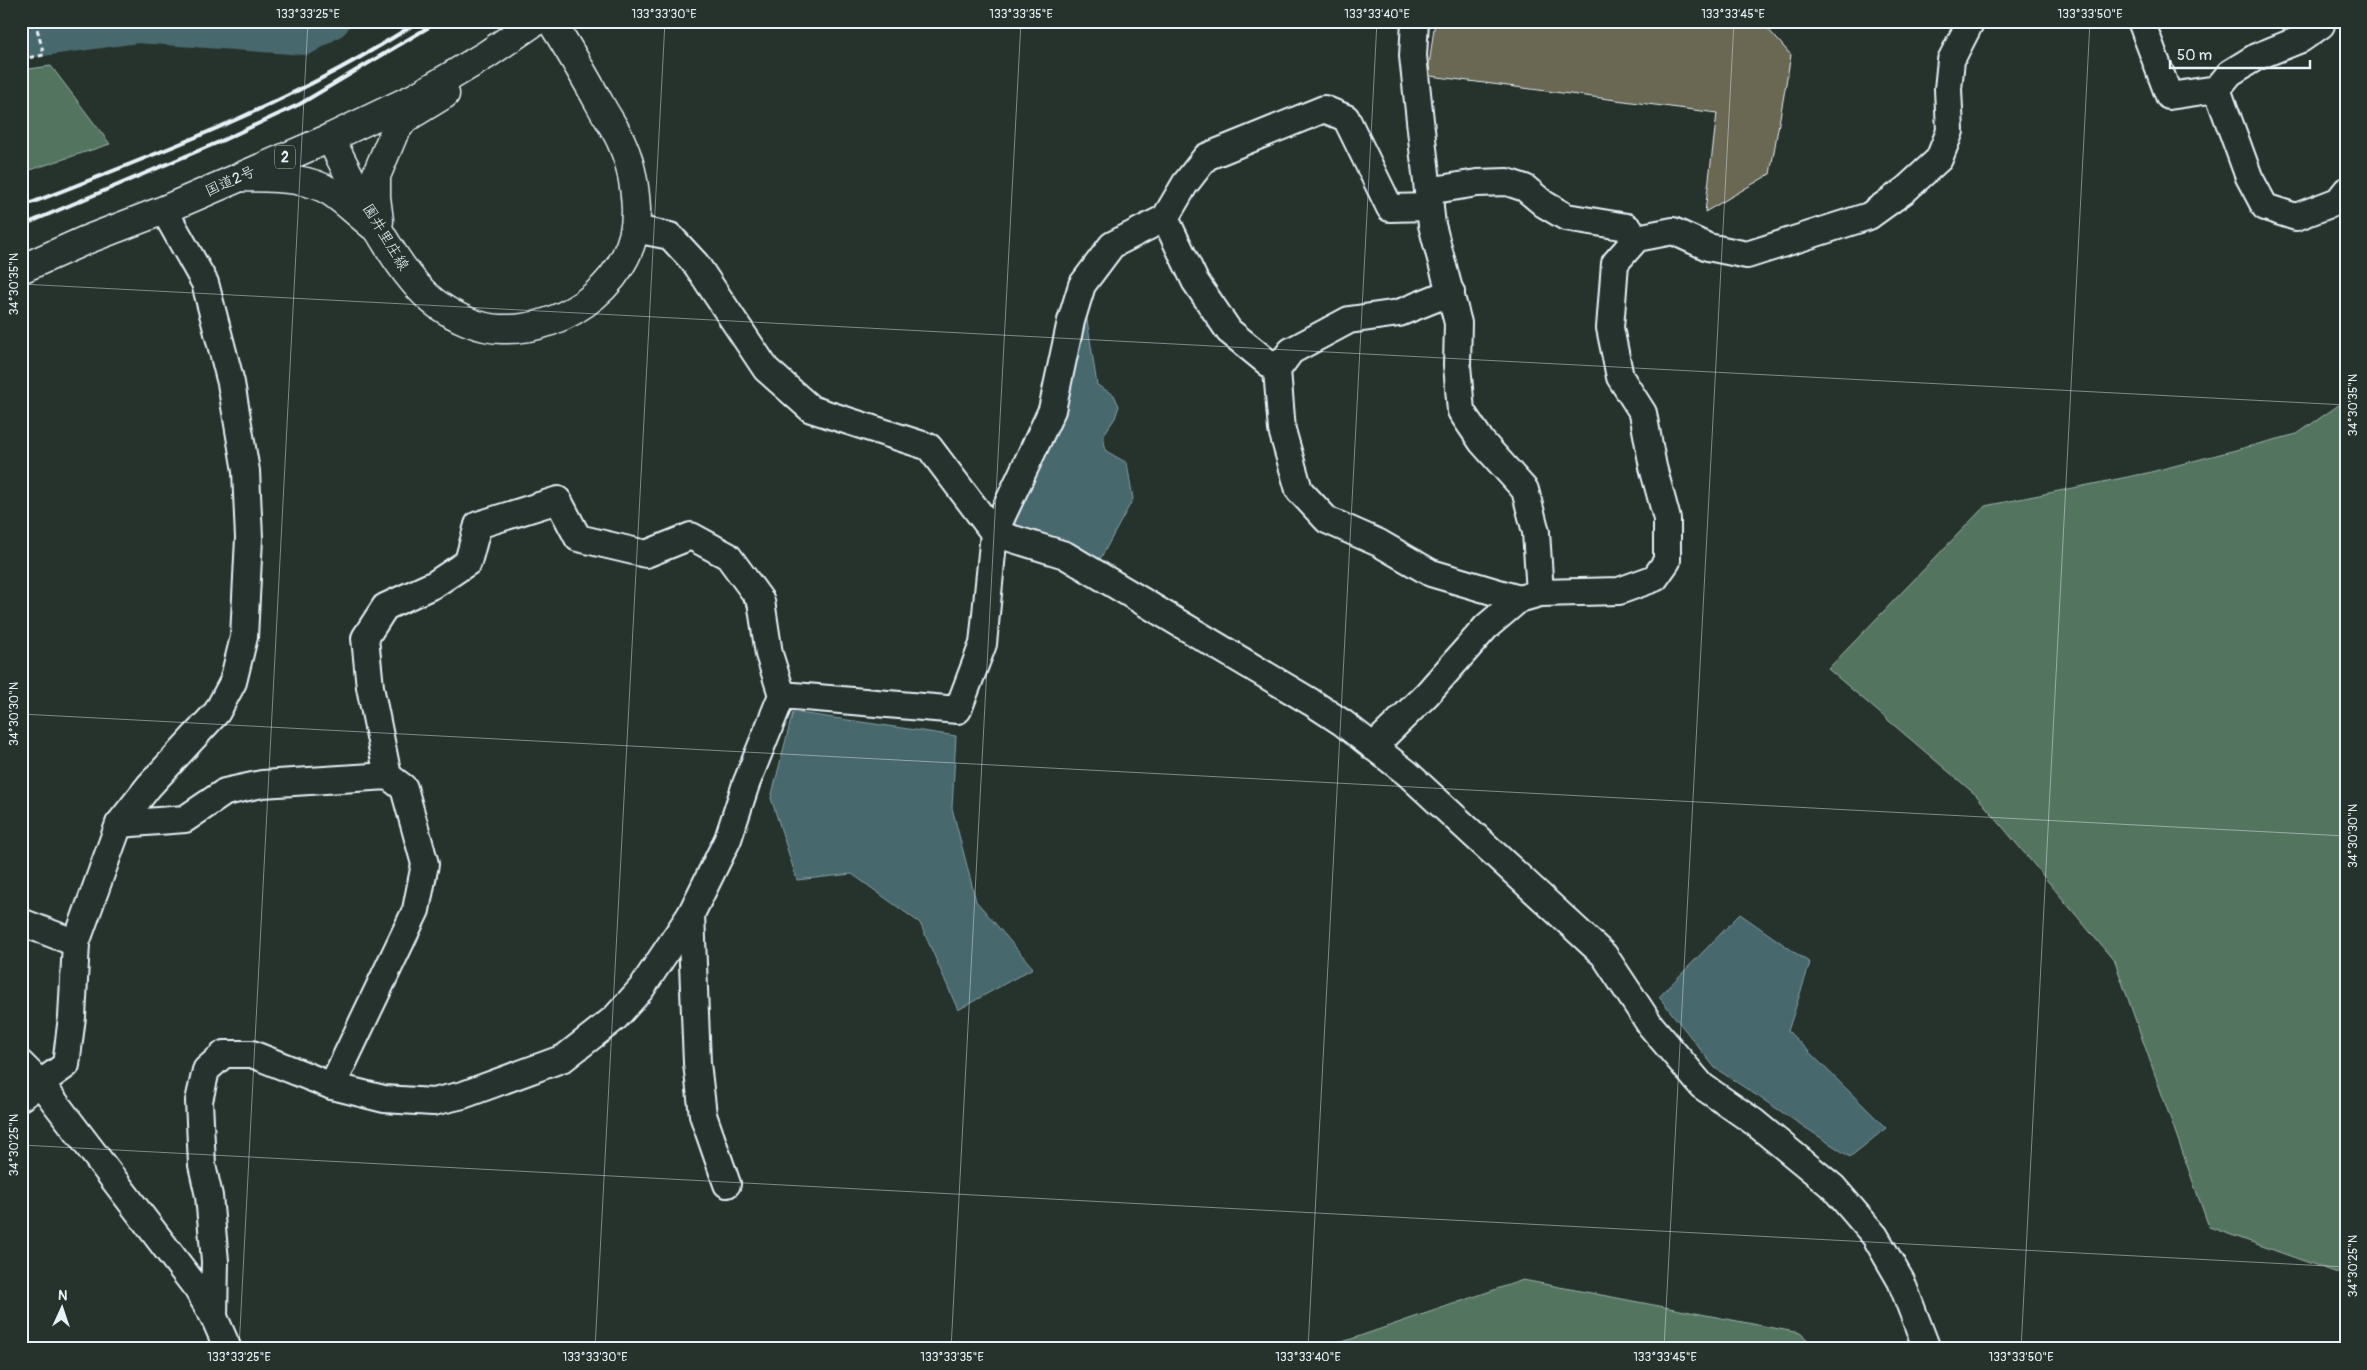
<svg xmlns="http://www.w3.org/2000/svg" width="2367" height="1370" viewBox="0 0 2367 1370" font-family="Pangolin,'Klee One',sans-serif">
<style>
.green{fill:#52745f;stroke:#9db2ac}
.water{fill:#46686d;stroke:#879fa5}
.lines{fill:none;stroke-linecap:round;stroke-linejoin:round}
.river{stroke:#46686d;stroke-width:34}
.building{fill:#6a6753;stroke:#e8f1f8}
.minor-casing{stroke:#e8f1f8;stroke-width:30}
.major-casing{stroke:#e8f1f8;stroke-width:31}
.highway-casing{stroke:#e8f1f8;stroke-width:31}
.path{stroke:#e8f1f8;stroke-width:3;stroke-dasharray:5 4;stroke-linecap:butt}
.minor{stroke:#26332d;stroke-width:26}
.major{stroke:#26332d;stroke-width:28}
.highway{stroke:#26332d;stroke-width:28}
.rail{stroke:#e8f1f8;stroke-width:4}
.ticks{fill:none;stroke:#e8f1f8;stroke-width:1;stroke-opacity:0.45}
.labels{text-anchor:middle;stroke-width:4;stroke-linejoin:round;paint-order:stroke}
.shield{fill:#26332d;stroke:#aeb8bb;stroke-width:1}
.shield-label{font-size:14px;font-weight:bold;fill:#e8f1f8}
.street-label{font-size:15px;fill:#e8f1f8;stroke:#26332d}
.neatline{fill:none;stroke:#e8f1f8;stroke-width:2}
.ticks-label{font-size:12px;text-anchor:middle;fill:#e8f1f8}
</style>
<rect width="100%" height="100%" fill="#26332d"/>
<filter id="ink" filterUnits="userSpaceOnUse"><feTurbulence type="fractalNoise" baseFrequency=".02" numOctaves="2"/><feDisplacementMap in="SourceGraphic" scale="10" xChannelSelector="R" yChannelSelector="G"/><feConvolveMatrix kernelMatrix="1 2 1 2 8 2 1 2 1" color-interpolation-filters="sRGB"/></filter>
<g filter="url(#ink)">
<g class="green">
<path d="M51 66 110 144 21 173V70Z"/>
<path d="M2346 400V1276L2209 1227 2115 962 1976 795 1828 669 1985 506 2147 473 2297 434Z"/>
<path d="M1523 1280 1800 1333 1818 1349H1322Z"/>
</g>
<g class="water">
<path d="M1086 313 1097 385 1114 395 1119 406 1115 418 1103 436 1106 451 1127 463 1133 499 1098 563 1022 532 1010 522Z"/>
<path d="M793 712 956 736 952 808 976 901 1033 968 958 1010 920 923 852 874 797 880 771 798Z"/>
<path d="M1740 914 1810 963 1788 1031 1886 1128 1850 1157 1715 1068 1659 997Z"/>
</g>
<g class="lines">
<path class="river" d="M21 42 138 26 305 38 333 21"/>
</g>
<path class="building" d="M1435 21H1761L1791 55 1770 174 1705 212 1717 113 1430 76 1429 65Z"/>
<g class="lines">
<g class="minor-casing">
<g id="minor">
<path d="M1415 21 1413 56 1423 148 1432 225 1458 323 1457 365 1461 411 1482 442 1525 490 1536 532 1540 593"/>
<path d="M2141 21 2169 96 2217 89 2230 73 2256 57 2301 39 2321 25"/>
<path d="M2217 89 2249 177 2265 207 2296 217 2338 201 2346 191"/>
<path d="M1428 191 1477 183 1507 182 1525 188 1544 204 1566 217 1627 227 1637 238"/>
<path d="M1165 218 1195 281 1229 331 1277 370"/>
<path d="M635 229 670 236 696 264 766 369 811 409 929 447 994 533 1065 555 1311 702 1343 723 1407 773 1604 955 1651 1026 1702 1086 1754 1122 1833 1187 1875 1236 1901 1281 1927 1349"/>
<path d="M1451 292 1399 313 1349 320 1291 351 1277 370 1282 430 1299 490 1327 520 1379 543 1431 573 1519 599"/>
<path d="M1373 747 1427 694 1486 627 1519 599 1540 593 1619 591 1655 578 1667 561V519L1653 467 1643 413 1620 377 1610 328 1615 263 1637 238 1673 231 1708 247 1747 255 1869 216 1905 190 1939 159 1950 131 1948 89 1951 60 1971 21"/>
<path d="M388 776 370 687 365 638 385 607 435 584 468 562 478 525 558 500 578 538 646 554 691 536 728 556 761 601 769 654 782 695"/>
<path d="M119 824 185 819 225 792 262 784 388 776 404 788 425 864 416 910 332 1086"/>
<path d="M691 914 697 1063 703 1115 727 1184"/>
<path d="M21 922 76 943"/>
<path d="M21 1064 41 1084 198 1290 214 1317 228 1349"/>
<path d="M21 1097 66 1065 72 1017 76 943 119 824 149 786 217 712 233 682 244 637 249 538 246 471 231 383 205 283 164 210"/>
<path d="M214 1317 215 1261 209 1196 202 1165 199 1101 206 1070 224 1054H252L332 1086 384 1099 433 1102 463 1095 564 1058 615 1018 641 989 691 914 728 839 746 784 782 695 958 710 983 644 994 533 1052 410 1071 321 1082 285 1112 245 1165 218 1185 184 1206 157 1324 109 1346 118 1390 208 1430 207"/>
</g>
</g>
<g class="major-casing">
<g id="major">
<path d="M330 138C355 185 395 275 438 305 455 317 480 329 501 329 567 332 638 278 636 209 635 189 631 164 623 146 618 132 608 119 601 106 585 77 569 49 551 21"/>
<path d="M241 177C269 178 306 176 331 192 346 202 359 215 373 226"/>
<path d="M379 221 376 197V176L394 133 404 119 445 94"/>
</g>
</g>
<g class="highway-casing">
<path id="highway" d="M21 269 86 240 164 210 330 138 414 98 486 55 536 21"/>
</g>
<path class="path" d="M21 59 44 55 35 21"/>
<use href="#minor" class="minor"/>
<use href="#major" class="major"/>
<use href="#highway" class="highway"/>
<g class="rail">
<path d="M21 207C157 154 297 102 419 21"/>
<path d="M21 226 219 142 300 104 439 21"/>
</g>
</g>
</g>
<path class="ticks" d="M21 284 2346 405M21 714 2346 836M21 1145 2346 1267M239 1349 308 21M595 1349 665 21M951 1349 1021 21M1308 1349 1377 21M1664 1349 1734 21M2021 1349 2090 21"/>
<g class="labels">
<rect class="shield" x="275" y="145.5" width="20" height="23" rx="4"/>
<g class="shield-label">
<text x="285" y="162">2</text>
</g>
<g class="street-label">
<text transform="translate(230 181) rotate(-24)" y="5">国道2号</text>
<text transform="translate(386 237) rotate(59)" y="5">園井里庄線</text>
</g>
</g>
<rect width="2367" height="1370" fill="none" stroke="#26332d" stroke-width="55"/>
<g transform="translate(62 1308) rotate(3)" stroke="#26332d" stroke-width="4" paint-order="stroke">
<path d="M0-4L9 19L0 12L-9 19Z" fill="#e8f1f8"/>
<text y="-8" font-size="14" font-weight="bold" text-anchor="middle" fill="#e8f1f8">N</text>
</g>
<path d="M2170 60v8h140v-8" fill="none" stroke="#e8f1f8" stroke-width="2.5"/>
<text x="2177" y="60" font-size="15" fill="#e8f1f8" stroke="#26332d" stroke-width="4" paint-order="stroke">50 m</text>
<rect x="28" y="28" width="2312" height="1314" class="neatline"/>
<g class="ticks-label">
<text x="308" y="18">133°33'25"E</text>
<text x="664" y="18">133°33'30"E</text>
<text x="1021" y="18">133°33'35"E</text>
<text x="1377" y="18">133°33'40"E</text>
<text x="1733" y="18">133°33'45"E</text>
<text x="2090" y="18">133°33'50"E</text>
<text transform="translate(14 284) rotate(-90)" y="4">34°30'35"N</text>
<text transform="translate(2353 405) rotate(-90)" y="4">34°30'35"N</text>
<text transform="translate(14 714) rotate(-90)" y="4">34°30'30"N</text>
<text transform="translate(2353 836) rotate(-90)" y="4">34°30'30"N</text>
<text transform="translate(14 1145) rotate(-90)" y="4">34°30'25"N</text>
<text transform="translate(2353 1266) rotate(-90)" y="4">34°30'25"N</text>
<text x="239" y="1361">133°33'25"E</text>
<text x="595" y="1361">133°33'30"E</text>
<text x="952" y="1361">133°33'35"E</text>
<text x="1308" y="1361">133°33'40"E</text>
<text x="1665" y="1361">133°33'45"E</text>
<text x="2021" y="1361">133°33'50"E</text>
</g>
</svg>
